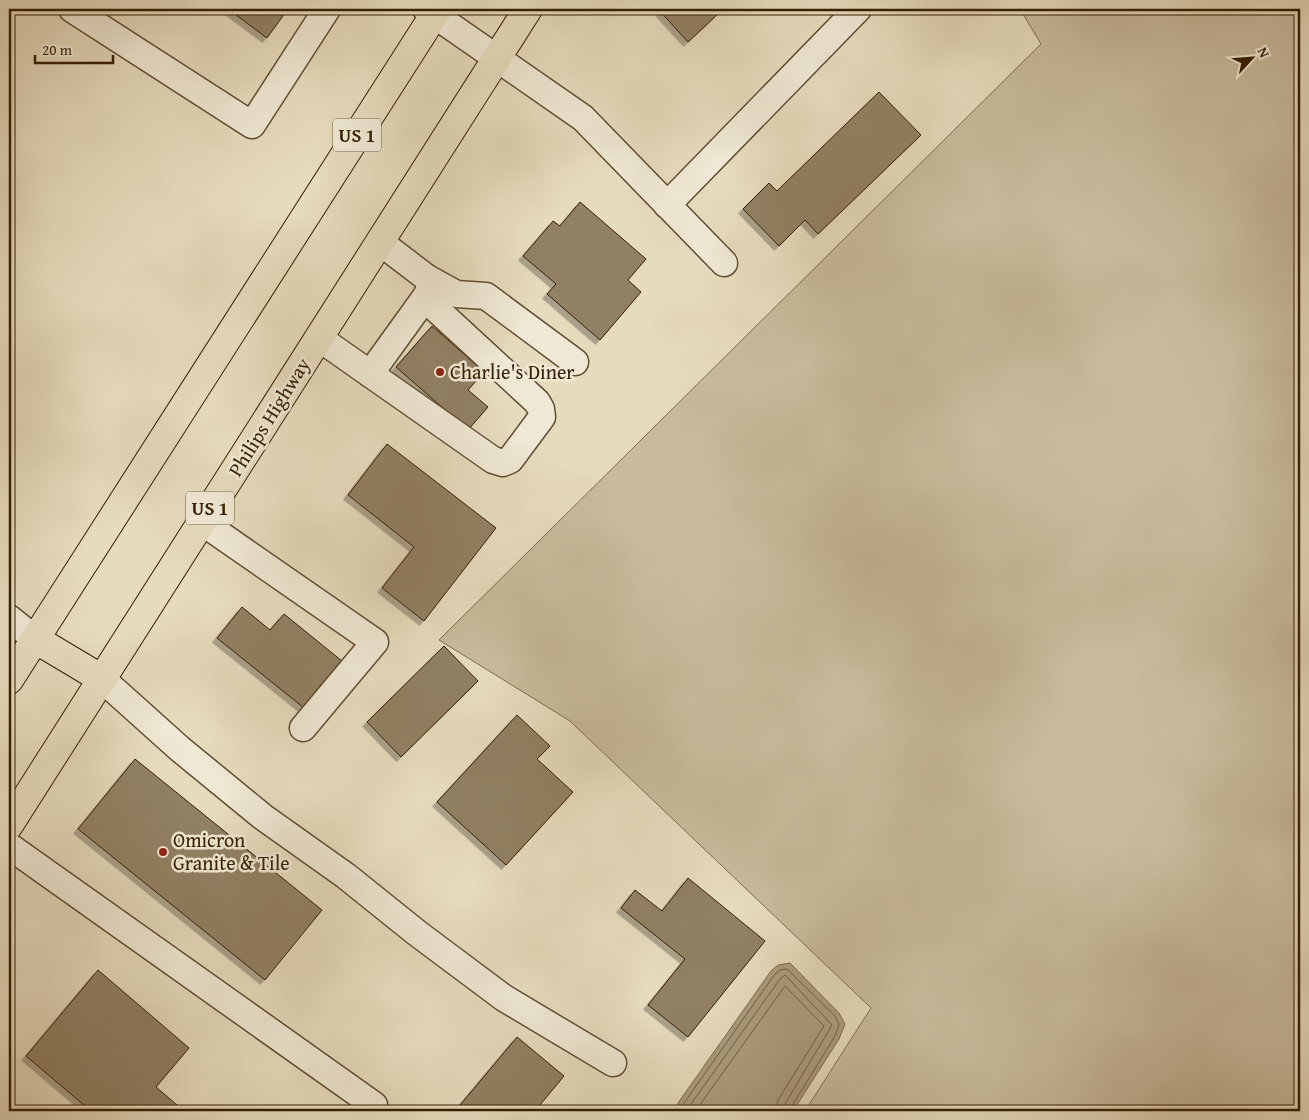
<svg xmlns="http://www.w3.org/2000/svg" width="1309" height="1120" viewBox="0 0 1309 1120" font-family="'Gentium Book Plus',serif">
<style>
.green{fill:#c8bb9d;stroke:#7e6c50}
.water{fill:#aa9b7d;stroke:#7b694c}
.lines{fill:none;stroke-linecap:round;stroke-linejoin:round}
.shore{stroke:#705c40;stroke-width:1}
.building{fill:#918063;stroke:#351e02;filter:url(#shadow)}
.minor-casing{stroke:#614d31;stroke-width:29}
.major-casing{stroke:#351e02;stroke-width:30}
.minor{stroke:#efe8d4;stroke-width:26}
.major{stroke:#e6dbbd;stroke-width:28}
.poi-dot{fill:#8f2418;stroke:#efe8d4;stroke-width:2}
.labels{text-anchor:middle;stroke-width:5;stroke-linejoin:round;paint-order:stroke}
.shield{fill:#efe8d4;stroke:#6d5b41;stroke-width:1}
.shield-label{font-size:19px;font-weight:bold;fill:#351e02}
.poi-label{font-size:20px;fill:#351e02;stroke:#efe8d4;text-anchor:start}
.street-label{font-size:20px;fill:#351e02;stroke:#efe8d4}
</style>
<defs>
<filter id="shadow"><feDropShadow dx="-4.5" dy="4.5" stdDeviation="0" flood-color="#0004"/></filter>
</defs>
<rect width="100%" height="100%" fill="#e6dbbd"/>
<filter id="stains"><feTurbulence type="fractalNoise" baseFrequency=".004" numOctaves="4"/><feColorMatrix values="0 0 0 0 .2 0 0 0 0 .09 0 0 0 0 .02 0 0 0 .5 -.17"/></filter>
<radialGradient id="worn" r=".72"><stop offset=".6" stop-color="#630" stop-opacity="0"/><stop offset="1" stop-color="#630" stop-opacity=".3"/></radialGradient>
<path class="green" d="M1020 9H1300V1111H805L871 1008 570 721 439 640 1041 44Z"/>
<path class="water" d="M790 963 839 1013 845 1024 839 1039 793 1111H680L678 1103 771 971 778 965Z"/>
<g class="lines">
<g class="shore">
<path d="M685 1111 684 1103 775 974 780 970 787 969 835 1016 839 1025 835 1036 789 1111"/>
<path d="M691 1111V1104L780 979 785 975 832 1025 785 1104 783 1111"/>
<path d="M698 1111 699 1106 785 986 824 1026 778 1100 776 1111"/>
</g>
</g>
<g class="building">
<path d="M228 9H288L267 38Z"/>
<path d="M658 9H713L718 14 688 42Z"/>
<path d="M879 92 921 135 818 234 805 220 779 246 743 209 769 183 777 191Z"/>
<path d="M580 202 646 259 628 280 641 292 600 340 547 294 556 284 523 256 553 221 560 226Z"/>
<path d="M432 326 484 372 468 390 488 407 468 430 396 367Z"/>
<path d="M387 444 496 528 424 621 382 588 414 547 348 495Z"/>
<path d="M242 607 270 630 284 614 342 661 304 708 217 638Z"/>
<path d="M444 646 478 681 401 757 367 722Z"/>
<path d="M517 715 550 746 537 759 573 792 506 865 437 802Z"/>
<path d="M135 759 322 910 265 980 78 829Z"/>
<path d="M688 878 765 941 688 1037 648 1005 685 959 621 908 635 890 662 911Z"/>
<path d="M98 970 189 1048 156 1087 184 1111H91L26 1056Z"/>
<path d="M517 1037 564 1076 535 1111H455Z"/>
</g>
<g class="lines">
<g class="minor-casing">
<g id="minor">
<path d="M72 9 252 125 327 9"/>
<path d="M426 9 583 118 724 263"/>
<path d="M667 205 858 9"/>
<path d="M427 278 456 294 486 296 575 362"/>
<path d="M319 338 493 460 503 463 510 460 542 417 541 409 537 402 435 308 427 295"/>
<path d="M370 374 427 295 430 287 427 278 380 242"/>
<path d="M202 522 375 642 303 728"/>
<path d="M9 618 35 639"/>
<path d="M102 679 180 749 263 817 346 876 417 933 504 998 613 1063"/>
<path d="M9 846 374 1105"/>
</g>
</g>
<g class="major-casing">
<g id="major">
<path d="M35 639 102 679"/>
<path d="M9 680 438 9"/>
<path d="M9 825 528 9"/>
</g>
</g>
<use href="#minor" class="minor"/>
<use href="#major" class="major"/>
</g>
<g class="poi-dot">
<circle cx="440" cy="372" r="5"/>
<circle cx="163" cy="852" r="5"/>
</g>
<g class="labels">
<g class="shield">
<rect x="333" y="118.5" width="48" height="33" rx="4"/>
<rect x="186" y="491.5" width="48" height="33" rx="4"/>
</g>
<g class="shield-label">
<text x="357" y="142">US 1</text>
<text x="210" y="515">US 1</text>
</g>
<g class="poi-label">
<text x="450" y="379">Charlie's Diner</text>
<text x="173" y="847">Omicron<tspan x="173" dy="23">Granite &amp; Tile</tspan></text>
</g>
<g class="street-label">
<text transform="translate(269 417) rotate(-58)" y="7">Philips Highway</text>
</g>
</g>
<rect width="1309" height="1120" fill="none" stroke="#e6dbbd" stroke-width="30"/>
<rect x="10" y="10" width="1289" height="1100" fill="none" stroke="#351e02" stroke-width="2.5"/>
<rect x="15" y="15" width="1279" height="1090" fill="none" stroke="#351e02"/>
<g transform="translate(1252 58) rotate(64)" stroke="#efe8d4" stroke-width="4" paint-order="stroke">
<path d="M0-4L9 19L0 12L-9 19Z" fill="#351e02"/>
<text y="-8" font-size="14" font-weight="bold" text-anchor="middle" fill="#351e02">N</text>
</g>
<path d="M35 55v8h78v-8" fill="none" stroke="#351e02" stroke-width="2.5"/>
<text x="42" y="55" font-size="15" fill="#351e02" stroke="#efe8d4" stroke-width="4" paint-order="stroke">20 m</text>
<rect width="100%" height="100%" filter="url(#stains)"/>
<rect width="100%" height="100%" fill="url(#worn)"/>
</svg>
